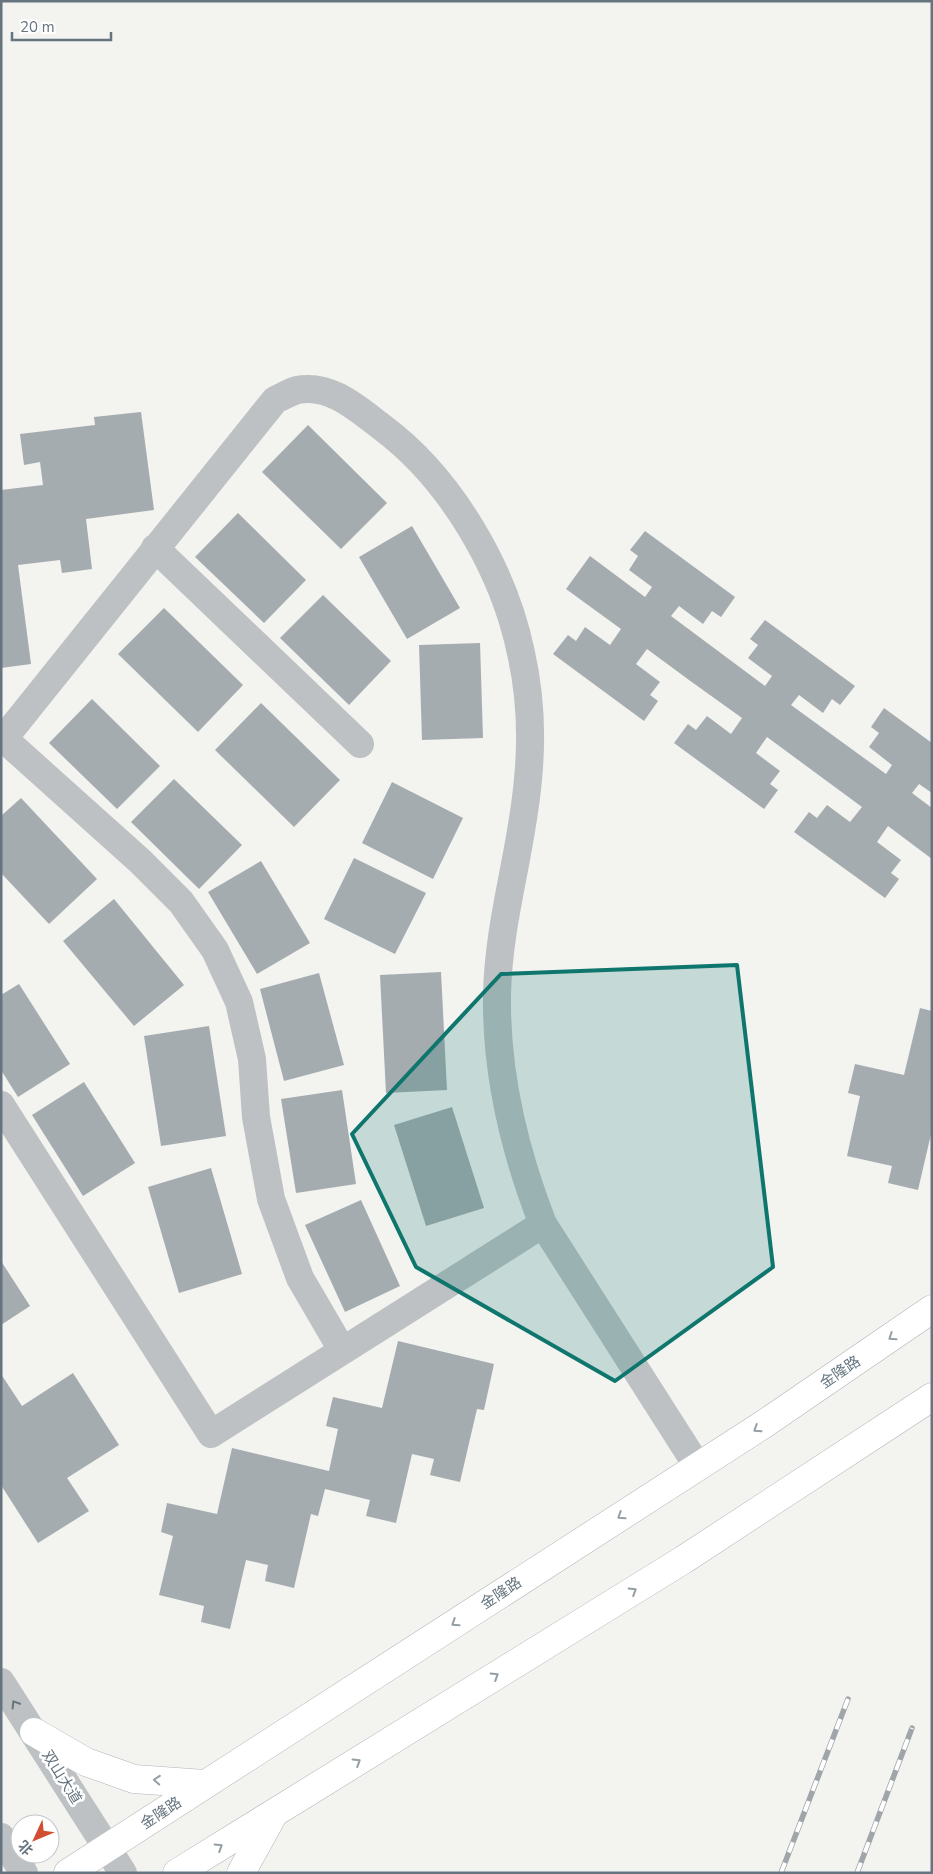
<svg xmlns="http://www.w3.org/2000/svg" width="933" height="1874" viewBox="0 0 933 1874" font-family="'Nunito Sans','Noto Sans SC',sans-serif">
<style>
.building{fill:#a5acb0}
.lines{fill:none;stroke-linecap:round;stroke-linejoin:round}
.major-casing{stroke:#b1b5b8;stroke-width:29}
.minor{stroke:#bdc1c4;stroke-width:28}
.major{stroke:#fff;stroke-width:28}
.rail-casing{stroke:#9fa5a9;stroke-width:5.5}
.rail{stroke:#fff;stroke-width:4;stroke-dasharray:11;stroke-linecap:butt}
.oneway{stroke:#939ea5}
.oneway2{stroke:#65747e}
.marked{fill:#0f766e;fill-opacity:0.2;stroke:#0f766e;stroke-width:4;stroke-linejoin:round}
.labels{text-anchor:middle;stroke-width:5;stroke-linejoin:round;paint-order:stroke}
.street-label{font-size:15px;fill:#65747e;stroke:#fff}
</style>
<rect width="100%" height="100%" fill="#f3f3f0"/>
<g class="building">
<path d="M141 412 154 510 86 519 92 569 62 573 60 560 18 565 31 664 1 668V490L43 485 40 462 24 465 20 434 95 425 94 417Z"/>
<path d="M308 425 387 503 341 549 262 472Z"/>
<path d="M238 513 306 580 264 623 195 557Z"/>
<path d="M412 526 460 608 407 639 359 557Z"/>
<path d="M645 531 735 597 721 617 712 611 703 624 679 606 671 616 765 686 772 676 748 658 758 645 750 639 765 620 855 686 840 705 832 699 823 713 799 695 791 705 886 774 892 765 869 747 879 733 871 727 884 708 932 743V793L919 784 912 793 932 808V859L888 826 877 842 901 860 891 873 899 879 885 898 794 832 809 812 817 818 827 805 850 822 862 807 767 737 756 753 780 771 770 784 778 790 764 809 674 743 688 724 696 730 707 716 731 734 742 718 689 680 647 649 636 664 660 682 650 695 658 701 644 721 553 654 568 635 576 641 585 627 610 645 621 629 566 589 590 556 645 597 652 587 629 570 638 556 630 550Z"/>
<path d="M323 595 391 661 349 705 280 638Z"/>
<path d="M164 608 243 685 198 732 118 654Z"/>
<path d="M480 643 483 738 422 740 419 645Z"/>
<path d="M92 699 160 766 117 809 49 743Z"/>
<path d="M261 703 340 780 294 827 215 750Z"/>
<path d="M174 779 242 845 199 889 131 822Z"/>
<path d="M392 782 463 818 433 879 362 843Z"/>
<path d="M21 798 97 879 49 924 1 873V816Z"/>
<path d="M354 858 426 893 395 954 324 919Z"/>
<path d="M261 861 310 943 257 974 208 892Z"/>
<path d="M114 899 184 985 134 1026 63 941Z"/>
<path d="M441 972 447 1090 386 1093 380 975Z"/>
<path d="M319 973 344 1065 284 1081 260 989Z"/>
<path d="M19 984 70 1064 18 1097 1 1070V995Z"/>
<path d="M920 1008 932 1011V1130L918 1190 888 1183 892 1166 847 1156 860 1096 848 1093 855 1064 904 1075Z"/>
<path d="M209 1026 226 1136 161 1146 144 1036Z"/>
<path d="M84 1082 135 1163 83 1196 32 1115Z"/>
<path d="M342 1090 356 1184 296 1193 281 1099Z"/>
<path d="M452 1107 484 1208 426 1226 394 1125Z"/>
<path d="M211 1168 242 1274 179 1293 148 1187Z"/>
<path d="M361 1200 400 1286 345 1312 305 1225Z"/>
<path d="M1 1261 30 1306 1 1325Z"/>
<path d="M398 1341 494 1364 484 1410 477 1409 460 1482 430 1475 434 1459 412 1454 396 1523 366 1516 370 1500 325 1489 318 1516 311 1514 294 1588 265 1581 268 1565 246 1560 230 1629 201 1622 204 1606 159 1595 173 1536 161 1532 167 1503 217 1514 232 1448 329 1471 338 1429 326 1426 333 1397 382 1408Z"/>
<path d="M73 1373 119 1445 67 1478 89 1511 38 1543 1 1485V1374L22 1406Z"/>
</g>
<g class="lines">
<g class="major-casing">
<g id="major">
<path d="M34 1732 86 1762 134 1779 205 1784"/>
<path d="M68 1873 764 1424 932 1309"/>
<path d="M177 1873 683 1560 932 1397"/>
<path d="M241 1873 273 1815"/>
</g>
</g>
<g class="minor">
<path d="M155 548 360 744"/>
<path d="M4 739 140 861 181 902 215 950 239 1002 252 1059 256 1117 271 1199 300 1278 342 1350"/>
<path d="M1 742 275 400C282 397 290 392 297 390 331 383 359 410 383 428 451 479 504 570 521 653 530 693 532 738 528 779 522 852 498 922 497 996 496 1075 514 1150 543 1224L698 1467"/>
<path d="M1 1105 211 1434 543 1224"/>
<path d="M1 1682 123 1873"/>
<path d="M1 1837 24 1873"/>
</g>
<use href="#major" class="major"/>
<g class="rail-casing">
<g id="rail">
<path d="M781 1873 848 1699"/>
<path d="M857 1873 912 1728"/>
</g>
</g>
<use href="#rail" class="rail"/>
</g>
<defs><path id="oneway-chevron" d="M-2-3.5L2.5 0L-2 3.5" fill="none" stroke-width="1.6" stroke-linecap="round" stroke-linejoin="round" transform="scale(1.25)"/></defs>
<g class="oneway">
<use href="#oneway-chevron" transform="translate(892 1337) rotate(146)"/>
<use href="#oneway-chevron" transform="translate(757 1429) rotate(147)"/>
<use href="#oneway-chevron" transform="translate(621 1516) rotate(147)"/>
<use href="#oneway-chevron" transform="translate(633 1591) rotate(-32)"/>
<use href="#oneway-chevron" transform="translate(455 1623) rotate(147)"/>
<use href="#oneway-chevron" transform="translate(495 1676) rotate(-32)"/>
<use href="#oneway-chevron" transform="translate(357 1762) rotate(-32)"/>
<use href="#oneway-chevron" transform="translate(157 1780) rotate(-176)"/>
<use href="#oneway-chevron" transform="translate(219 1847) rotate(-32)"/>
</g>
<use class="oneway2" href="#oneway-chevron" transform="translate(15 1704) rotate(-122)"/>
<path class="marked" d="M737 965 773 1267 615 1381 416 1267 352 1134 501 974Z"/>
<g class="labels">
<g class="street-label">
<text transform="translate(840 1372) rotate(-34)" y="5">金隆路</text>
<text transform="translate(501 1593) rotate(-33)" y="5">金隆路</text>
<text transform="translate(62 1777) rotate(58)" y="5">双山大道</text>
<text transform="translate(161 1813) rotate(-33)" y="5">金隆路</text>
</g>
</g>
<rect width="933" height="1874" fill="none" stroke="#65747e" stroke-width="5"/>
<g transform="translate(35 1839) rotate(226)"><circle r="24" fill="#ffffff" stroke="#c1c7cb"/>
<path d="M0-4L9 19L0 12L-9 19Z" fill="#d24e31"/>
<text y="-8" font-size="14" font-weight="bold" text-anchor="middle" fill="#65747e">北</text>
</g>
<path d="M12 32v8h99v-8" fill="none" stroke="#65747e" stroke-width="2.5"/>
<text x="20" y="32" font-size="15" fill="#65747e" stroke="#ffffff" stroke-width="4" paint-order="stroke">20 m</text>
</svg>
